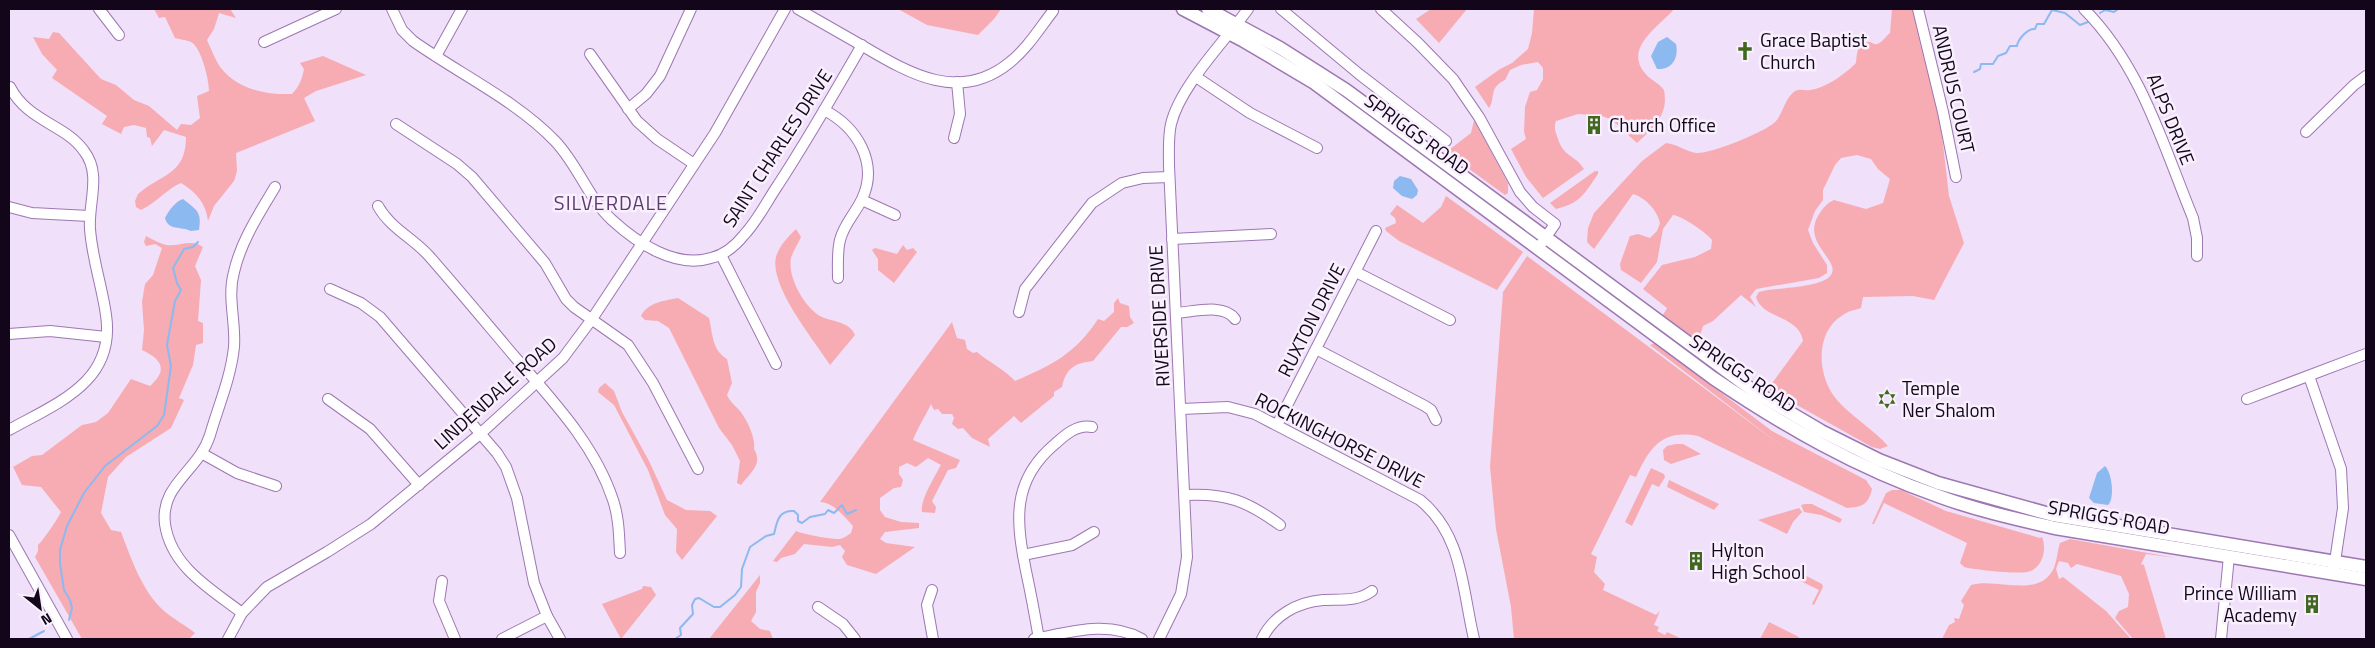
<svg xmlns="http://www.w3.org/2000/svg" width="2375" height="648" viewBox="0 0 2375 648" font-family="'Titillium Web',sans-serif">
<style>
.green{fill:#f7acb3}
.water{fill:#8cb9ef}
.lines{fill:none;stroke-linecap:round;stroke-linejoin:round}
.stream{stroke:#8cb9ef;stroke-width:2}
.minor-casing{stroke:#9d77b2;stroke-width:12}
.major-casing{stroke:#9d77b2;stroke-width:15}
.minor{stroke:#fff;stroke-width:10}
.major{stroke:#fff;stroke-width:12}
.labels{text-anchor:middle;stroke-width:5;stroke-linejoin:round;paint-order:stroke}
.poi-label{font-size:19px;fill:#13051a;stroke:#f8f0fd;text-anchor:start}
.street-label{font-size:19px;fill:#13051a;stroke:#f8f0fd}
.neighbourhood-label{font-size:20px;letter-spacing:1px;fill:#5e3a70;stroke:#f8f0fd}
</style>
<rect width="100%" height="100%" fill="#f0e0f9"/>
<g class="green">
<path d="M154 9H230L236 18 219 13 214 29 207 40C211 48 215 60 221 68 237 89 266 95 292 94 299 87 302 79 304 69L300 63 323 56 366 75 316 91 304 98 315 121 236 153 237 171 234 181 214 206 208 221C206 203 196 192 181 183 168 188 156 203 141 210L136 207 135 201 138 194C161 174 186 175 186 137L164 130 152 146 150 138 147 137 146 128 134 125 124 127 121 134 102 124 107 116 52 78 57 70 42 54 33 37 49 39 53 32 59 33 101 79 116 85 134 100 149 106 177 130 181 124 191 125 200 118 197 96 209 91C209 79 201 47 191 42 186 40 179 39 175 38L165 17 159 18Z"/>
<path d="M898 9H1001L994 19 978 35 927 25Z"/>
<path d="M1431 9H1467L1439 43 1416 19Z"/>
<path d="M1534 9H1674C1661 25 1624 47 1644 72 1649 79 1658 82 1664 90 1669 115 1653 128 1637 143L1612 120 1602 116 1578 114 1556 121C1554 126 1555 131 1557 136 1563 158 1575 154 1584 169L1543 198 1526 177 1511 149 1526 139 1524 132 1525 107 1530 92 1537 90 1543 79V68L1538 62 1521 65 1510 70 1505 80C1488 88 1496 98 1489 108L1475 87 1500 69 1512 63 1528 49 1532 33Z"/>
<path d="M1892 9H1914L1939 110 1949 196 1964 243 1934 300 1913 296 1863 297 1861 308C1855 310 1848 311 1843 315 1814 332 1817 377 1837 400 1852 417 1873 429 1888 446L1880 449 1872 447 1770 390V386L1803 341C1799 315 1762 319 1756 297L1759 292 1763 291C1779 288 1817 287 1828 278 1847 263 1801 246 1818 216 1822 209 1827 203 1834 200L1866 209 1883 203 1890 179 1878 169 1871 159 1857 155 1841 158 1835 165 1823 190V200L1815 211 1808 230 1813 243 1827 265V273L1819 278 1756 289 1750 297 1756 307 1741 295 1713 321 1703 326 1700 336 1702 344 1663 315 1667 308 1643 289 1662 265 1695 257 1711 249 1712 240C1707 233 1682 216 1673 215L1663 229 1657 262 1641 283 1621 270 1620 264 1630 236 1638 234 1650 238 1657 231 1660 223C1657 210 1646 198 1633 194L1594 249 1587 242 1588 228 1594 213 1642 161 1666 143C1677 144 1685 151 1696 153 1711 154 1762 133 1774 123 1783 115 1784 99 1795 91 1801 88 1805 91 1810 90 1826 88 1845 74 1856 63 1857 54 1857 41 1870 42 1873 43 1874 45 1877 44 1882 43 1886 36 1890 33Z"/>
<path d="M1474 120 1508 183V193L1505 195 1450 155 1449 150 1471 133Z"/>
<path d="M1595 171H1598V174C1584 194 1581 203 1556 209L1550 203Z"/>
<path d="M1446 196 1523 252 1497 290 1399 241 1386 231 1385 228 1396 223 1395 218 1390 214 1397 205 1423 223 1441 207Z"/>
<path d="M796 229 801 237C798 244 793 251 791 258 787 277 805 309 822 317 834 322 850 322 855 335L830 365C814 340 769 286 776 257 779 246 788 237 796 229Z"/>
<path d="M146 236C152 239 159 243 166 245 178 247 192 238 203 247L195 266 201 280 198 321 203 323V343L196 345 193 365 179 398 184 400 171 428 126 457 108 477 101 513 111 530 121 532C131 558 142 591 163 610 173 619 185 625 195 633L189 639H82L35 557 38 551V545C44 539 57 520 61 512L41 487 22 485 13 467 32 456 42 455 82 425 96 422 108 413 131 379 150 386C169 369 161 359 142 350L144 330 142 302 145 284 153 275 162 248 155 244 146 246 144 242Z"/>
<path d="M903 245 907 250 913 248 917 252 894 283 878 270V259L872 250 875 248 897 254Z"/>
<path d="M1527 256 1787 450 1650 345 1655 343 1772 431 1866 480 1872 489C1868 506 1861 507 1847 508L1698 436C1662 429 1650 447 1636 477L1630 475 1591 554 1597 557 1594 572 1605 584 1603 590 1656 615 1660 611 1654 625 1659 627 1657 631 1665 635 1667 632 1682 639H1514L1511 607 1496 529 1490 467 1503 292Z"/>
<path d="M678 298 709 318C713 335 712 350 727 359L732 383 727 395C730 402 735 405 740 411 747 420 756 438 754 449 763 464 751 472 741 485L737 483 740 461 732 445 719 428 669 328 658 321 645 320 641 316C648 302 664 301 678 298Z"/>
<path d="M1118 298 1120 303 1129 306 1130 317 1134 323 1127 327H1121L1093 361C1075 363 1066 368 1062 387L1054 392V396L1021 423 1014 416 988 439 990 447 972 438 963 428 958 429 952 424 954 418 952 414H942L938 409 934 410 931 404C925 417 918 427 913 440L960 460 956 468 948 470 932 501 936 507 935 513 922 512C920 500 935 476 941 465L928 458 916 467 907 463 899 467V474L903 480 901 487 894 488 880 498V510L885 517 901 522 919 523V528L885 532 880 539 886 543 915 547 876 574 847 565 842 557 845 551 840 545 832 547 804 544 795 554 781 558 777 562 773 561 796 531C802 534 834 540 840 539 844 538 847 536 851 533L853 526C844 517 835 503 820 502L952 322 957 338 965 340 967 349 973 353 977 352C990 363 1004 369 1015 381 1052 365 1075 354 1098 319L1104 321 1114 312V303Z"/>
<path d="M605 383 614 391 622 412 649 461 667 500 686 510 710 511 717 516 682 560 676 552 677 529 665 515 648 470 614 405 598 392 599 388Z"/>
<path d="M1676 444H1683L1701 454 1671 464 1664 460 1663 450 1667 446Z"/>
<path d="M1651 468 1664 474 1665 477 1659 487 1652 484 1632 526 1625 522Z"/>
<path d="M1669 480 1719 504 1714 510 1667 487Z"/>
<path d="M1892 490H1901L1946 511 2040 538 2042 537C2047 549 2043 569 2027 572 2015 574 1976 570 1964 567L1960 563 1967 543 1884 503 1874 524H1872L1886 493Z"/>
<path d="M1805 504H1812L1842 519 1840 523 1821 515 1804 512 1801 505Z"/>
<path d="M1799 508 1802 512 1793 522 1787 534 1758 520Z"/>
<path d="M2070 539 2176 558 2146 554 2141 564 2144 565 2166 639H2133L2115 618 2119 611 2128 607 2129 594 2121 576 2077 564 2071 568 2068 563 2059 561 2056 569 2059 579 2063 577 2106 611 2131 639H1942L1949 625 1955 622 1954 618 1959 619 1964 605 1961 601 1971 585C1998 577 2038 600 2054 568 2057 560 2058 548 2060 543Z"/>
<path d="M1787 566 1822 584 1823 587 1814 605 1812 604 1819 590 1786 574Z"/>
<path d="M760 575V583L756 592V612L751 621 760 629 770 631 773 639H709Z"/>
<path d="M643 586 651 587 656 595 621 639 602 604 642 589Z"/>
<path d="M1769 622 1799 637 1798 639H1760Z"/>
</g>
<g class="water">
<path d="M1667 37 1676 44C1679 58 1672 70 1657 69L1651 56 1658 42Z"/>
<path d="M1400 176 1411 179 1418 190 1417 195 1412 199 1402 196 1393 188 1394 181Z"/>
<path d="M183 199C197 210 202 212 199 230L191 231C181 226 168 231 165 218 169 210 175 202 183 199Z"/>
<path d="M2105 466C2112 473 2115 498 2108 505L2094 503 2089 498 2097 473Z"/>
</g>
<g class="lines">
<g class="stream">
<path d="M2100 13 2105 10 2114 12 2118 9"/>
<path d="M1974 72 1980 69 1981 64H1993L1998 56 2006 53 2010 46H2017C2018 39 2028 28 2035 29L2037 24H2044L2052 10 2065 13 2080 25 2088 22"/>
<path d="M69 620 72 608 70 600 64 590 60 564V550L67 526 84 493 105 466 157 426 164 415 171 366 167 345 175 301 181 290 177 283 173 268 184 249 193 247 198 242"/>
<path d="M29 639 44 631"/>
<path d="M675 639 681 635 680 628 693 614 692 605 695 599 699 598 714 607H720L735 595 741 587 742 569 750 547 766 536 774 534C777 522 778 510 794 511L798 515V521L802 523 810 517 825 514 828 510 834 513 842 505 847 514 856 510"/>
</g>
<g class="minor-casing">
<g id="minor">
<path d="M99 9 119 35"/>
<path d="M392 9 402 30 413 41C458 73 517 101 555 141 578 165 588 198 612 220 637 243 676 269 711 258 724 255 736 245 744 235 758 220 767 201 778 185 808 139 835 92 862 45"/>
<path d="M798 9C819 21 840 33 861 45 907 72 958 104 1009 63 1027 49 1039 29 1053 11"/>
<path d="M1281 9 1359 74 1446 141"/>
<path d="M1381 9 1418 43 1453 79 1479 117 1520 192 1533 207 1555 224 1539 247"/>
<path d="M1918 9 1943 112 1956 177"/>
<path d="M2084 9C2141 66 2163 145 2193 218L2197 238V256"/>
<path d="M264 42 336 9"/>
<path d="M590 54 637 121 657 139 694 164"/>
<path d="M436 56 462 9"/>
<path d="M1196 77 1250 113 1317 148"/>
<path d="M628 109 646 94 660 76 691 9"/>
<path d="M824 110C857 127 879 163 862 199 855 214 844 224 840 240 837 252 838 265 838 278"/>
<path d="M396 124 457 164 472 177 545 263 566 299 574 307 628 345 653 383 698 469"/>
<path d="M2306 132 2354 85 2366 76"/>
<path d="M954 138 960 114 957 82"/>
<path d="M862 200 895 215"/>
<path d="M378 206C390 228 413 238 429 256 458 289 487 324 515 357 553 401 595 445 613 500 619 518 619 535 620 553"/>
<path d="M9 207 32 213 89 216"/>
<path d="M1172 239 1271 234"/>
<path d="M721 255 776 364"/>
<path d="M1356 272 1450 320"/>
<path d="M330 289 361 303 380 317 497 453 506 467 517 498 534 583 547 616 560 639"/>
<path d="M1019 312 1025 289 1092 203 1122 183 1143 178 1169 177"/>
<path d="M1176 313C1193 312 1224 303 1235 319"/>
<path d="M9 334 50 331 106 337"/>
<path d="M1316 349 1425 406 1431 410 1436 420"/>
<path d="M2309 376 2341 469 2343 508 2334 568"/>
<path d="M328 399 370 429 419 485"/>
<path d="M2247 399 2366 354"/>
<path d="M1181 409 1228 407 1255 414 1420 500C1463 535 1462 589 1474 639"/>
<path d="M1277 425 1376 231"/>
<path d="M9 430C57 403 116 382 106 315 102 286 92 258 90 229 88 203 102 174 84 151 65 124 28 122 10 87"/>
<path d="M203 454 237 473 276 486"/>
<path d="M1185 495C1227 493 1247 501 1280 525"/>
<path d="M9 535 67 639"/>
<path d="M1023 555 1072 545 1094 532"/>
<path d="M442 581 439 601 455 639"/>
<path d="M932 590 927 605 933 639"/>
<path d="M818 607 843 624 855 639"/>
<path d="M242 613C211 589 171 567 165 524 160 484 199 471 210 435 218 407 231 377 234 347 236 322 227 297 234 272 241 241 259 214 275 187"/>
<path d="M228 639 242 613 267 587 327 552 371 524 480 434 563 358 592 319 715 133 785 9"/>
<path d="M502 639 547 616"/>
<path d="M1034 639C1071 632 1108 620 1142 639"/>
<path d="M1039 639C1035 616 1031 594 1026 571 1016 521 1011 481 1055 444 1065 435 1077 424 1092 427"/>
<path d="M1159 639 1181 594 1187 557 1169 166C1169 152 1168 137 1171 124 1180 86 1225 41 1248 9"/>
<path d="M1262 639C1273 616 1297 602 1323 600 1340 599 1357 602 1372 591"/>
<path d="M2221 639 2229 556"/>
</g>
</g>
<g class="major-casing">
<g id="major">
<path d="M1183 9 1244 41 1313 82 1713 378C1784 426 1857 468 1938 496 1976 510 2016 519 2055 528L2366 579"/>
<path d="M1208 9 1280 48 1346 90 1755 392 1821 431 1879 460 1938 483 2053 515 2366 567"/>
</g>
</g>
<use href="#minor" class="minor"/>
<use href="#major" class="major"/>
</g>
<defs>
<g id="church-bare" transform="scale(1.5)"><path d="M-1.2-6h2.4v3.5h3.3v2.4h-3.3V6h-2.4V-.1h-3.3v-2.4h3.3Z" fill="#416721" stroke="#f8f0fd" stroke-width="2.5" paint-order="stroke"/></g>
<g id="building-bare" transform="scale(1.5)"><path d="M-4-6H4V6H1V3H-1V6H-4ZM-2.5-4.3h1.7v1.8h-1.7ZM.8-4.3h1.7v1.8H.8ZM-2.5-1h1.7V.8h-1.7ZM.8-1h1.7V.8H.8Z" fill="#416721" stroke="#f8f0fd" stroke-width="2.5" paint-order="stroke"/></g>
<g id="synagogue-bare" transform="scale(1.5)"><path d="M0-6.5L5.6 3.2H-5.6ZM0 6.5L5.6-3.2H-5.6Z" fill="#416721" stroke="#f8f0fd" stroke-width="2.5" paint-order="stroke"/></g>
</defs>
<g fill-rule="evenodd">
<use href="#church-bare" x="1745" y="51"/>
<use href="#building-bare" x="1594" y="125"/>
<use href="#synagogue-bare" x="1887" y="399"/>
<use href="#building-bare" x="1696" y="561"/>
<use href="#building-bare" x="2312" y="604"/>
</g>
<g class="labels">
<g class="poi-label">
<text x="1760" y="47">Grace Baptist<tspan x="1760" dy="22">Church</tspan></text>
<text x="1609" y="132">Church Office</text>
<text x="1902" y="395">Temple<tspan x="1902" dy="22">Ner Shalom</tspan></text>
<text x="1711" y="557">Hylton<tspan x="1711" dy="22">High School</tspan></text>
<text x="2297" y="600" text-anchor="end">Prince William<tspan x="2297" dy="22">Academy</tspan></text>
</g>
<g class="street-label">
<text transform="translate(1954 89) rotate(77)" y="7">ANDRUS COURT</text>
<text transform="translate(2171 119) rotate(68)" y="7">ALPS DRIVE</text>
<text transform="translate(1417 134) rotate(36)" y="7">SPRIGGS ROAD</text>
<text transform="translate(777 148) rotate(-57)" y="7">SAINT CHARLES DRIVE</text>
<text transform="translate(1159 316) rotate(-93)" y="7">RIVERSIDE DRIVE</text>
<text transform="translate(1311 320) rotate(-63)" y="7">RUXTON DRIVE</text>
<text transform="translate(1743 373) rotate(34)" y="7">SPRIGGS ROAD</text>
<text transform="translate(495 393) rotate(-42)" y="7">LINDENDALE ROAD</text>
<text transform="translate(1340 440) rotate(27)" y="7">ROCKINGHORSE DRIVE</text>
<text transform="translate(2109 517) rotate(10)" y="7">SPRIGGS ROAD</text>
</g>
<g class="neighbourhood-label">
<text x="611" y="210">SILVERDALE</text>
</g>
</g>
<rect width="2375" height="648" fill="none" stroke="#13051a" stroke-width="20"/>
<g transform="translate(40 608) rotate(150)" stroke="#f8f0fd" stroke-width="4" paint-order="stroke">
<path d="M0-4L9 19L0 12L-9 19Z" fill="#13051a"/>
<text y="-8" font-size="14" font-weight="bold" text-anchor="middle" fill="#13051a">N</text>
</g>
</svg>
